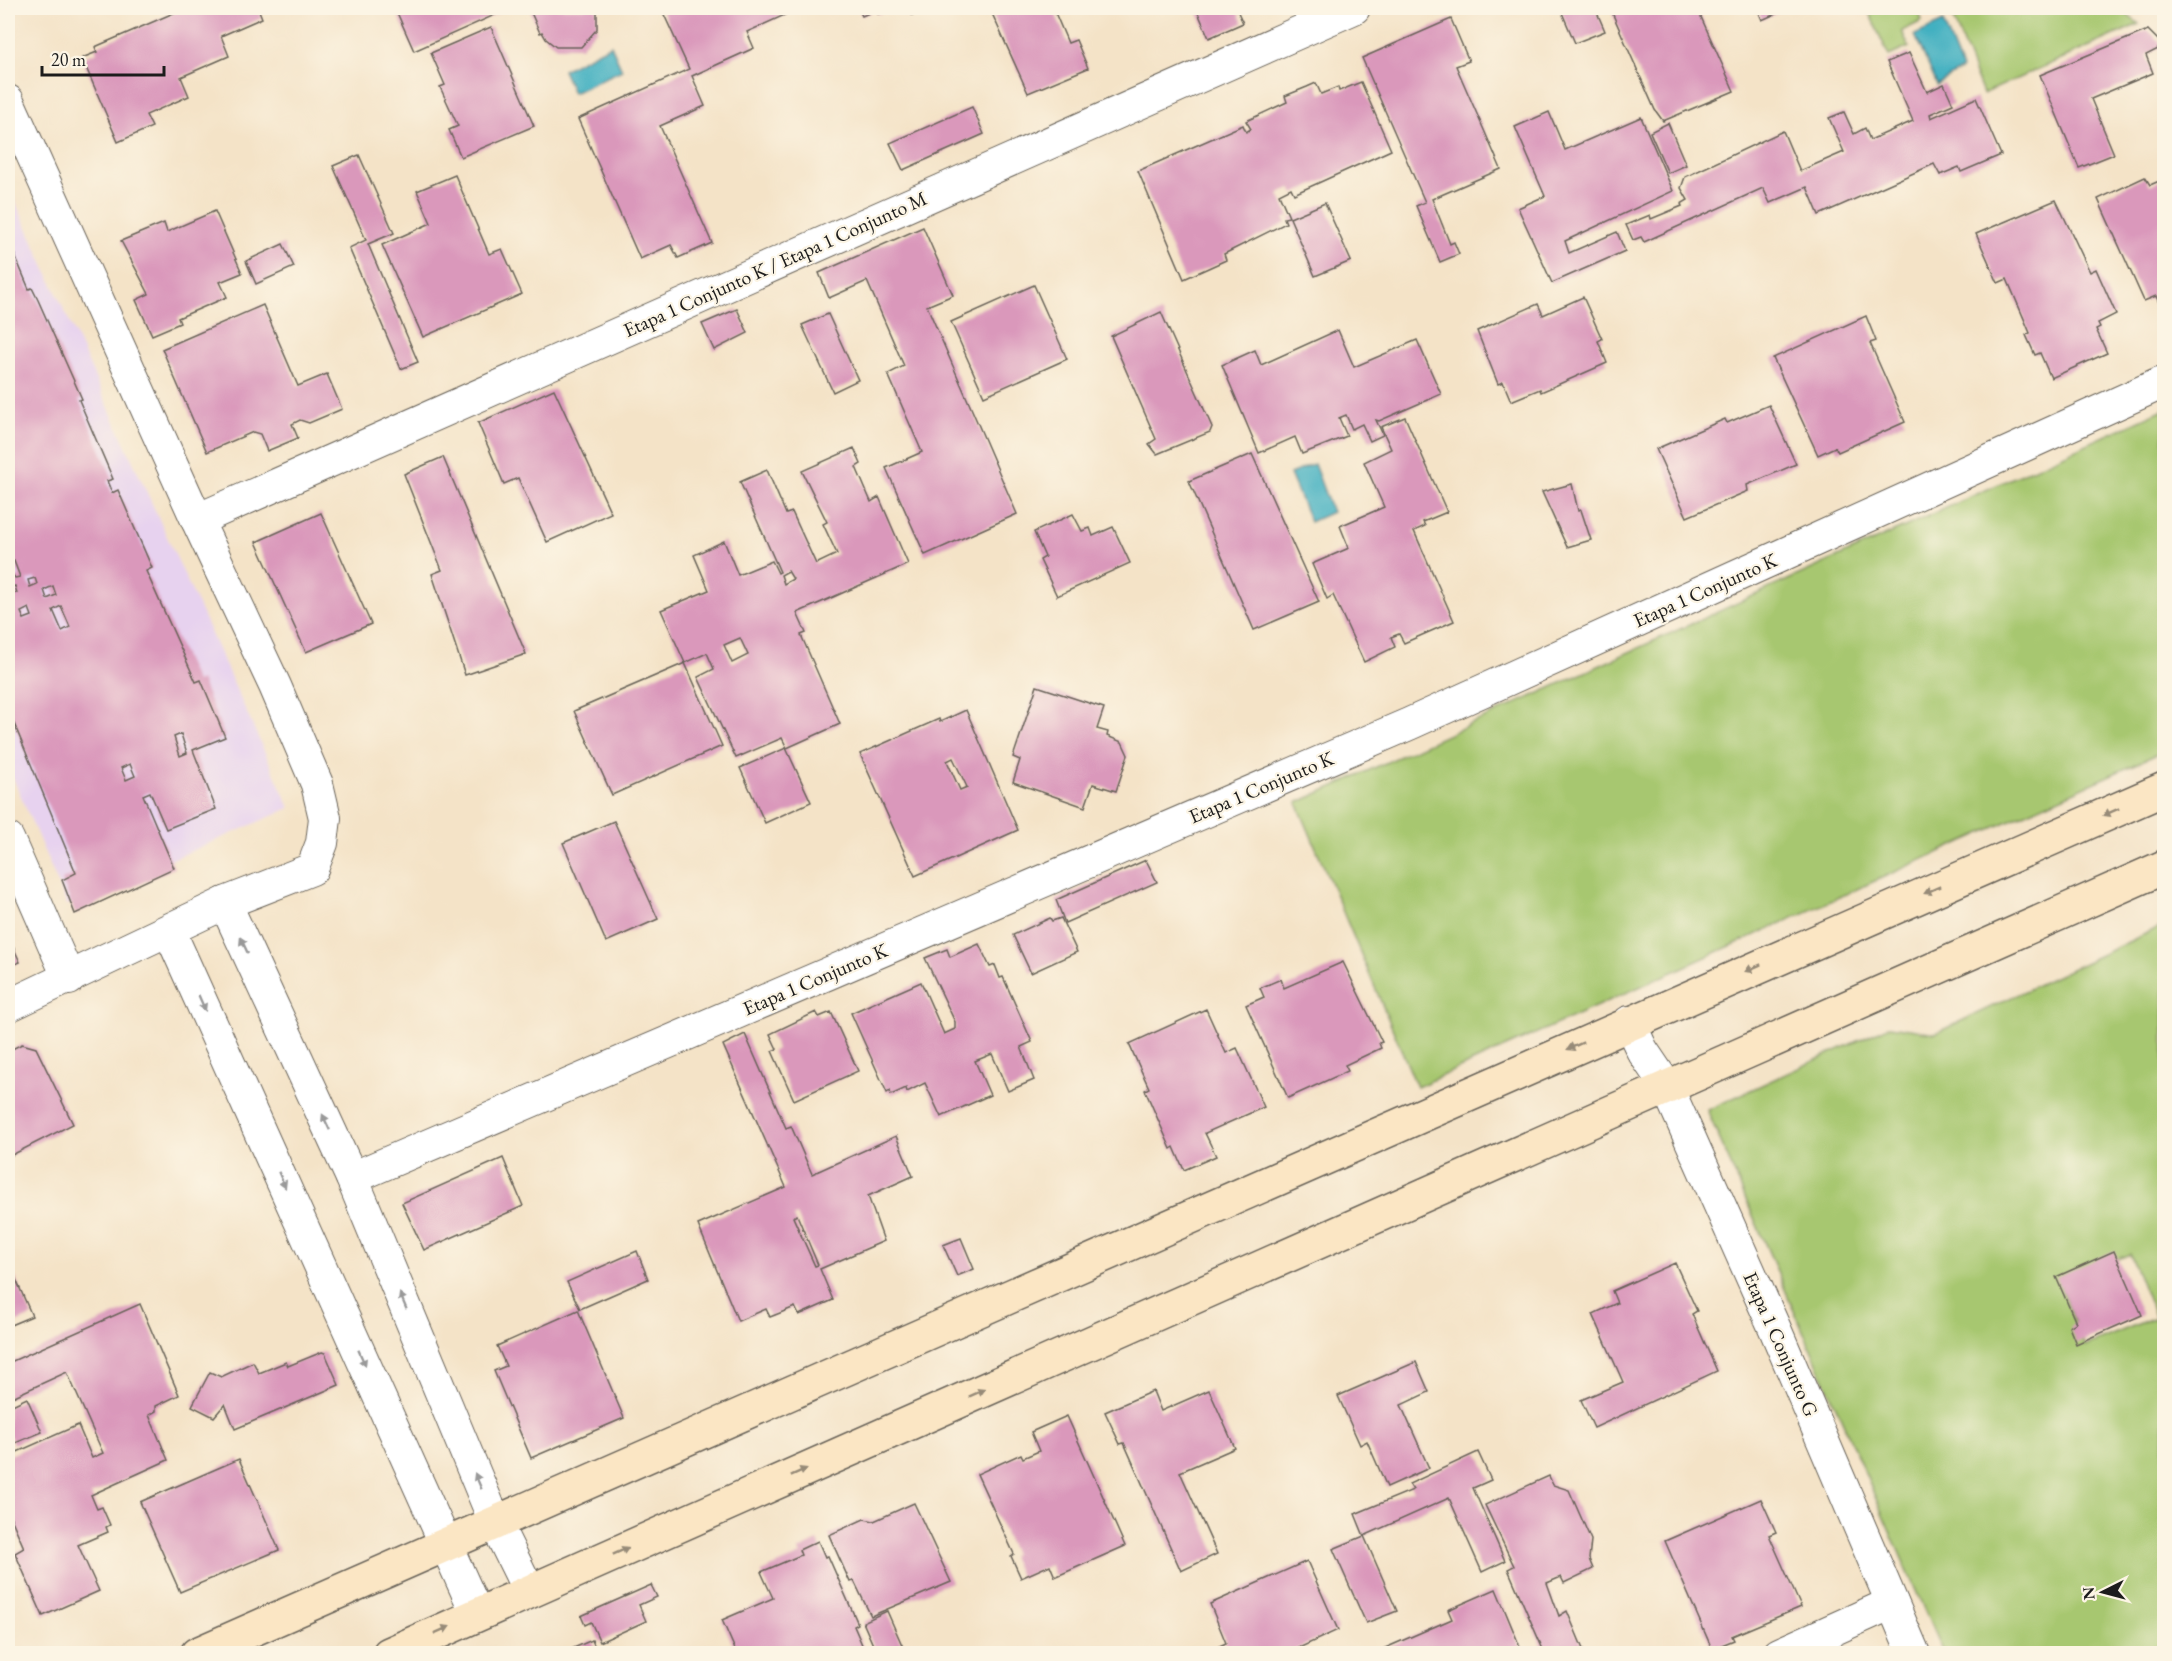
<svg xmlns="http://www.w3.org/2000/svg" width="2172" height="1661" viewBox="0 0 2172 1661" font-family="'EB Garamond',serif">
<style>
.built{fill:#e7d2ef}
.green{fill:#a7c76f;stroke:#627246;stroke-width:1.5;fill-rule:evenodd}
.water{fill:#43b0c1;stroke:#30666e;stroke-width:1.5}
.building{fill:#da98bb;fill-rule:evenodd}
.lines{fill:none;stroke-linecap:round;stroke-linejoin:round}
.street-casing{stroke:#686258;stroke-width:34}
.secondary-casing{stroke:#686258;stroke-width:36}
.street{stroke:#fff;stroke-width:32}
.secondary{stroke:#fbe6c4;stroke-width:33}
.oneway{fill:#978b78}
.oneway2{fill:#999}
.labels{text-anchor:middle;stroke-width:4.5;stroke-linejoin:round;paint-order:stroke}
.street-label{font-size:20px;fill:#1c1c1c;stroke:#fcf5e5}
</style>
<rect width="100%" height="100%" fill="#fcf5e5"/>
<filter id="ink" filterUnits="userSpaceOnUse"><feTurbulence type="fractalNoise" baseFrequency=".0167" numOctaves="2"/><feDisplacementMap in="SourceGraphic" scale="12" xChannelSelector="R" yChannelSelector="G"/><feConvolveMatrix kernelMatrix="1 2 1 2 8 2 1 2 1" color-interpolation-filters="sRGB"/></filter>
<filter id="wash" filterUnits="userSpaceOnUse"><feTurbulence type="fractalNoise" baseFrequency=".008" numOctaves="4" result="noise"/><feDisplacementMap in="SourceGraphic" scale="24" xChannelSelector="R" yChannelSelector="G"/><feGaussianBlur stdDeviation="1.35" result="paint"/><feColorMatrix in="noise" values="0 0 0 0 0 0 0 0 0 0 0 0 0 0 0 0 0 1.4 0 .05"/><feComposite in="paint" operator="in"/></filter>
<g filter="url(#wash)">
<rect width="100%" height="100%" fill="#f4e3c7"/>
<path class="built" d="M8 186 290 808 67 905 8 766Z"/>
<g class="green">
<path d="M1867 8H1918L1922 21 1902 31 1909 47 1889 56Z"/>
<path d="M1941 8H2118L2139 24 1983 94 1950 11 1943 12Z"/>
<path d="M2164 409V751L1417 1087 1297 803Z"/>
<path d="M2164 925V1653H1943L1707 1110 1890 1026 1936 1033ZM2130 1254 2155 1317 2085 1346 2059 1283Z"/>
</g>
<g class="water">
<path d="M1943 22 1962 69 1937 85 1915 35Z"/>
<path d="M611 45 622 70 573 93 563 70Z"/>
<path d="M1314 464 1332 512 1310 522 1290 474Z"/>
</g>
<g id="blocks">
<g class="building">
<path d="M185 8H258L262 18 221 36 229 56 181 77 189 96 146 115 152 127 118 142 82 58 97 52 95 47Z"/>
<path d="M395 8H505L506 10 414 51Z"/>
<path d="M529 8H597V29L581 47H556L546 39 542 32 540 33Z"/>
<path d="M661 8H784L787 14 747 32 754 48 692 76 705 106 660 126 712 243 678 258 671 245 640 259 578 119 689 69Z"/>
<path d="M858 8H894L878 14 876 10 862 16Z"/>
<path d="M909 8H928L912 15Z"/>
<path d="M995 8H1053L1068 43 1076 40 1088 68 1028 93 990 9Z"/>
<path d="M1196 8H1236L1243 23 1209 38Z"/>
<path d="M1560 8H1595L1605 31 1575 43Z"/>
<path d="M1610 8H1697L1734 91 1663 121 1655 110Z"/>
<path d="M1757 8H1789L1762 20Z"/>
<path d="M1451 19 1469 61 1456 66 1501 169 1432 199 1450 244 1454 242 1459 254 1440 262 1416 206 1425 202 1362 58Z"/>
<path d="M491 27 534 126 461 157 449 130 458 126 440 87 445 85 431 53Z"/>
<path d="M2148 30 2164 46 2146 55 2153 73 2091 99 2114 154 2079 168 2040 75Z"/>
<path d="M1909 53 1927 92 1944 84 1953 104 1930 114 1931 118 1976 98 2001 155 1961 172 1959 167 1940 175 1934 164 1819 215 1807 187 1770 203 1763 188 1644 242 1641 237 1633 240 1626 225 1650 215 1651 219 1682 206 1681 204 1688 200 1681 188 1685 177 1783 131 1800 171 1844 152 1829 118 1844 112 1854 134 1865 128 1870 140 1913 121 1887 62Z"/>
<path d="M1361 82 1391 150 1294 194 1291 188 1279 194 1289 217 1284 218 1286 223 1224 254 1226 260 1184 279 1138 171 1243 125 1246 132 1251 129 1246 121 1287 102 1285 96 1307 87 1316 83 1321 94 1338 87 1339 91Z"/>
<path d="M972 107 984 134 903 170 890 143Z"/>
<path d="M1549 112 1565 150 1641 117 1673 191 1565 241 1569 253 1617 232 1625 251 1552 283 1518 208 1545 196 1515 127Z"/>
<path d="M1668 123 1686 165 1668 173 1650 132Z"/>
<path d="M359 155 394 233 368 244 418 362 401 369 349 248 366 240 333 166Z"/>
<path d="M455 175 489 254 502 249 522 294 423 337 382 245 431 223 417 191Z"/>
<path d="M2145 177 2150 185 2164 179V301L2159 303 2156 296 2144 301 2098 199Z"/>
<path d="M2056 200 2090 272 2096 269 2116 314 2098 323 2100 327 2096 329 2107 353 2051 378 2040 353 2035 355 2026 335 2030 333 2007 279 1998 283 1976 234Z"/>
<path d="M1325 203 1351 261 1315 276 1290 218Z"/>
<path d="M215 211 242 273 220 282 227 297 178 318 180 323 152 335 136 300 149 294 121 241 164 223 167 232Z"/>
<path d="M923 227 953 295 927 306 1017 514 925 555 886 468 922 452 888 374 904 366 867 281 829 298 819 273Z"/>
<path d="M8 239 29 289 32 288 38 300 82 399 79 400 113 479 107 481 112 493 118 490 152 568 146 571 196 682 201 680 225 737 193 750 216 809 166 829 150 792 143 795 174 868 75 914 62 880 76 873 8 709V569L15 578 20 577 14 561 8 564V498L13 496 8 483ZM35 578 37 584 30 587 28 580ZM15 586 17 593 13 594 9 588ZM53 586 56 595 47 599 44 590ZM61 606 70 627 62 631 53 610ZM29 608 32 616 24 619 21 612ZM181 734 187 753 180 756 174 737ZM130 764 135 776 126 780 121 768Z"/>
<path d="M283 244 294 267 256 284 246 261Z"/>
<path d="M1034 285 1067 359 984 396 951 322Z"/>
<path d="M1583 297 1602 339 1598 341 1607 363 1541 392 1540 389 1511 401 1503 382 1498 384 1477 331 1538 304 1543 315Z"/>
<path d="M263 305 298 386 327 374 342 409 309 423 300 420 292 424 298 438 267 451 260 434 253 432 207 452 162 349Z"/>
<path d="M737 309 748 333 714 350 702 324Z"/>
<path d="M1161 312 1212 427 1210 432 1157 454 1149 444 1156 439 1111 336Z"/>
<path d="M828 314 858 380 833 392 802 325Z"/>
<path d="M1866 316 1876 341 1870 343 1905 422 1838 452 1835 447 1818 455 1773 358Z"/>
<path d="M1338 330 1354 367 1417 340 1441 394 1379 421 1376 420 1383 435 1370 441 1362 424 1352 429 1346 415 1339 418 1347 436 1302 454 1295 437 1259 453 1222 365 1255 350 1261 365Z"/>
<path d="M554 389 611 513 547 542 518 478 504 484 478 423Z"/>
<path d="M1769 405 1796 464 1747 485 1748 491 1687 517 1656 449 1725 419 1727 423Z"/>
<path d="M1405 417 1447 512 1423 522 1425 526 1414 531 1454 621 1404 643 1399 634 1391 637 1395 647 1364 662 1333 595 1327 599 1312 564 1349 548 1340 526 1384 507 1364 462 1391 449 1381 427Z"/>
<path d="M854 448 861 464 856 467 871 502 879 497 908 564 797 613 806 633 801 635 840 724 787 748 782 738 736 758 698 677 714 669 707 653 685 663 722 746 612 795 574 711 685 663 661 610 709 590 694 555 724 541 738 575 772 561 778 573 780 572 740 482 767 470 786 514 792 512 816 564 837 554 823 524 827 522 802 471ZM788 571 793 579 784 584 781 575ZM740 638 748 655 732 663 724 645Z"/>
<path d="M1252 454 1319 602 1254 630 1189 481Z"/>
<path d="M443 457 526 654 465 675 432 574 442 570 404 474Z"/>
<path d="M1572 484 1578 511 1581 510 1591 540 1567 547 1542 492Z"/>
<path d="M321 513 371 624 306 652 256 542Z"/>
<path d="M1073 514 1082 531 1090 528 1093 536 1113 527 1130 563 1057 596 1040 560 1045 557 1034 532Z"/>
<path d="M1037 686 1104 708 1097 729 1108 732 1107 736 1122 742 1128 755 1116 791 1093 784 1085 807 1013 782 1020 760 1013 757Z"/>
<path d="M966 710 1018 830 915 876 860 754 939 719 940 722ZM953 758 967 787 960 790 947 761Z"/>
<path d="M786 748 811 802 765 823 740 768Z"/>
<path d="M614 821 658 919 606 942 563 843Z"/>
<path d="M1146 860 1157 882 1065 923 1056 900Z"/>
<path d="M1050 918 1052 921 1061 918 1077 952 1031 973 1013 935Z"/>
<path d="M8 935 20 962 8 967Z"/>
<path d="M979 944 990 967 995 965 1000 978 1003 977 1032 1042 1021 1047 1034 1080 1008 1091 992 1054 975 1061 990 1095 941 1117 925 1083 907 1092 906 1088 891 1095 890 1091 887 1093 851 1013 921 982 944 1034 955 1029V1022L925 958 947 949 950 957Z"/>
<path d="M1343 962 1382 1042 1379 1043 1381 1048 1345 1065 1348 1071 1288 1098 1246 1005 1264 997 1260 988 1281 979 1284 988Z"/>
<path d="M1206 1009 1226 1053 1237 1048 1264 1107 1205 1133 1216 1156 1184 1170 1174 1147 1171 1149 1145 1090 1149 1088 1129 1044Z"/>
<path d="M816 1012 819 1017 831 1012 858 1071 794 1100 772 1051 777 1049 770 1034Z"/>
<path d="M745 1034 786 1128 791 1126 812 1174 896 1136 913 1176 868 1196 884 1241 820 1269 833 1300 799 1315 795 1307 770 1317 766 1309 738 1321 698 1225 786 1187 723 1045ZM797 1215 818 1265 815 1266 793 1217Z"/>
<path d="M22 1044 36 1048 73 1124 8 1157V1051Z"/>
<path d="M503 1158 523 1206 424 1250 402 1203Z"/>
<path d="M961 1238 974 1269 957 1276 943 1245Z"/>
<path d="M637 1251 648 1279 580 1309 567 1282Z"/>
<path d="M2114 1251 2142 1315 2076 1344 2069 1327 2076 1323 2056 1277Z"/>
<path d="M8 1261 32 1316 8 1326Z"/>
<path d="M1675 1263 1697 1311 1692 1314 1717 1371 1594 1428 1581 1400 1623 1382 1593 1314 1617 1303 1612 1291Z"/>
<path d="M140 1304 179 1395 156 1406V1411L149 1415 168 1460 91 1495 97 1509 102 1507 110 1525 106 1527 108 1532 78 1545 99 1591 43 1616 15 1553 24 1548 8 1511V1456L78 1425 92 1458 103 1453 67 1372 8 1399V1363Z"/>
<path d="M578 1310 624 1418 531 1458 494 1371 506 1366 497 1346Z"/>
<path d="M322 1352 325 1353 339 1385 235 1429 225 1404 214 1417 192 1406 210 1372 221 1377 253 1362 259 1373 286 1362 288 1366Z"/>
<path d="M1416 1362 1429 1392 1401 1405 1429 1468 1387 1487 1367 1441 1360 1445 1338 1396Z"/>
<path d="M1209 1390 1235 1448 1180 1472 1217 1554 1181 1571 1124 1443 1120 1444 1105 1412 1153 1391 1161 1411Z"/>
<path d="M27 1398 42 1432 13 1444 8 1430V1407Z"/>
<path d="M1067 1416 1125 1546 1055 1577 1050 1565 1021 1578 1011 1556 1014 1554 977 1474 1021 1454 1023 1458 1039 1451 1031 1432Z"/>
<path d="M1478 1452 1491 1480 1473 1488 1505 1561 1482 1572 1449 1498 1364 1536 1355 1514 1413 1490 1409 1484Z"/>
<path d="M239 1459 279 1550 180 1592 140 1502Z"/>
<path d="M1549 1476 1553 1485 1569 1490 1591 1540 1589 1559 1593 1569 1564 1583 1561 1577 1547 1583 1559 1616 1567 1611 1585 1654H1545L1508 1569 1514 1566 1485 1505Z"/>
<path d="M1761 1499 1776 1532 1769 1535 1801 1607 1732 1636 1734 1640 1712 1649 1665 1541Z"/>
<path d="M914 1503 951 1582 871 1616 854 1581 850 1582 829 1535 864 1519 874 1521Z"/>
<path d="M1364 1536 1397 1611 1366 1623 1333 1549Z"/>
<path d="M818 1541 825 1557 828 1556 858 1624 854 1626 866 1654H737L722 1620 773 1598 761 1572 801 1555 799 1550Z"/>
<path d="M1307 1561 1338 1630 1286 1654H1212L1211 1650 1226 1643 1210 1604Z"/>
<path d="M651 1585 657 1597 639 1605 646 1621 600 1642 591 1622 585 1625 581 1616Z"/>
<path d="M1496 1589 1523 1654H1385L1383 1649 1452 1619 1448 1610Z"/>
<path d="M887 1611 906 1654H877L863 1622Z"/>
<path d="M592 1640 598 1654H560Z"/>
</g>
</g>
</g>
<g filter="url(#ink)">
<use href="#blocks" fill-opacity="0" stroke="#686258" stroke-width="1.5"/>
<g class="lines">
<g class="street-casing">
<g id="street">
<path d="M8 101 197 520 275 686 317 784 325 818 322 843 312 869 225 903 8 1006"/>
<path d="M197 520 1354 8"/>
<path d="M8 839 69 979"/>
<path d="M225 903 352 1178 495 1522 529 1591"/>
<path d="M169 930 477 1614"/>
<path d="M1629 1022 1642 1050 1667 1087 1775 1329 1914 1654"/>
<path d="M352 1178 1409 724 2164 382"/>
<path d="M1779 1654 1892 1603"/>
</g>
</g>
<g class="secondary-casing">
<g id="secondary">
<path d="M197 1654 2164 789"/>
<path d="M389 1654 2164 867"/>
</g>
</g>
<use href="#street" class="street"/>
<use href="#secondary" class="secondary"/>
</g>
<defs><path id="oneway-solid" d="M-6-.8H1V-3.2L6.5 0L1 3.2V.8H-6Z" transform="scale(1.5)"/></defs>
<g class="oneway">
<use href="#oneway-solid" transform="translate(2111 812) rotate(156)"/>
<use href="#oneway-solid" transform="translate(1932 890) rotate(156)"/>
<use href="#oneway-solid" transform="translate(1753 968) rotate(156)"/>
<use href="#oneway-solid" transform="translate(1575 1046) rotate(156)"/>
<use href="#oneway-solid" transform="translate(977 1393) rotate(-24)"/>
<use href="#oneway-solid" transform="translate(799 1472) rotate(-24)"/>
<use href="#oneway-solid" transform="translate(621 1551) rotate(-24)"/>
<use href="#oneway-solid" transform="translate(442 1630) rotate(-24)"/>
</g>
<g class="oneway2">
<use href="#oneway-solid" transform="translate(244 945) rotate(-115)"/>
<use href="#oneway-solid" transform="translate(202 1003) rotate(66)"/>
<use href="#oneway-solid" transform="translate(326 1122) rotate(-115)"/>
<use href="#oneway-solid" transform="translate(282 1180) rotate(66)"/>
<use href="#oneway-solid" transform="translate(403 1301) rotate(-113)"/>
<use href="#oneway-solid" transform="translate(362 1358) rotate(66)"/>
<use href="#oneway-solid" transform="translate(478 1481) rotate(-113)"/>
</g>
</g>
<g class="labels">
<g class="street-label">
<text transform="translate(775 264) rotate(-24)" y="7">Etapa 1 Conjunto K / Etapa 1 Conjunto M</text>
<text transform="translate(1705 590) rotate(-24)" y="7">Etapa 1 Conjunto K</text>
<text transform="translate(1261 787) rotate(-23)" y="7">Etapa 1 Conjunto K</text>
<text transform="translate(815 979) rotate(-23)" y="7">Etapa 1 Conjunto K</text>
<text transform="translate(1781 1344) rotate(66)" y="7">Etapa 1 Conjunto G</text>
</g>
</g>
<rect width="2172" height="1661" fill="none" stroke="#fcf5e5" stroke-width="30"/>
<g transform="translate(2103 1592) rotate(264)" stroke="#fcf5e5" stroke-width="4.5" paint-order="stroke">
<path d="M0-4.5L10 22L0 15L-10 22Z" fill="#1c1c1c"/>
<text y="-9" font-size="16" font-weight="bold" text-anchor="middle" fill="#1c1c1c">N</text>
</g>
<path d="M42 66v9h122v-9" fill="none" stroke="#1c1c1c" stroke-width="3"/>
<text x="51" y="66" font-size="18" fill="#1c1c1c" stroke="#fcf5e5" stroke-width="4.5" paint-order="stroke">20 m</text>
</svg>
